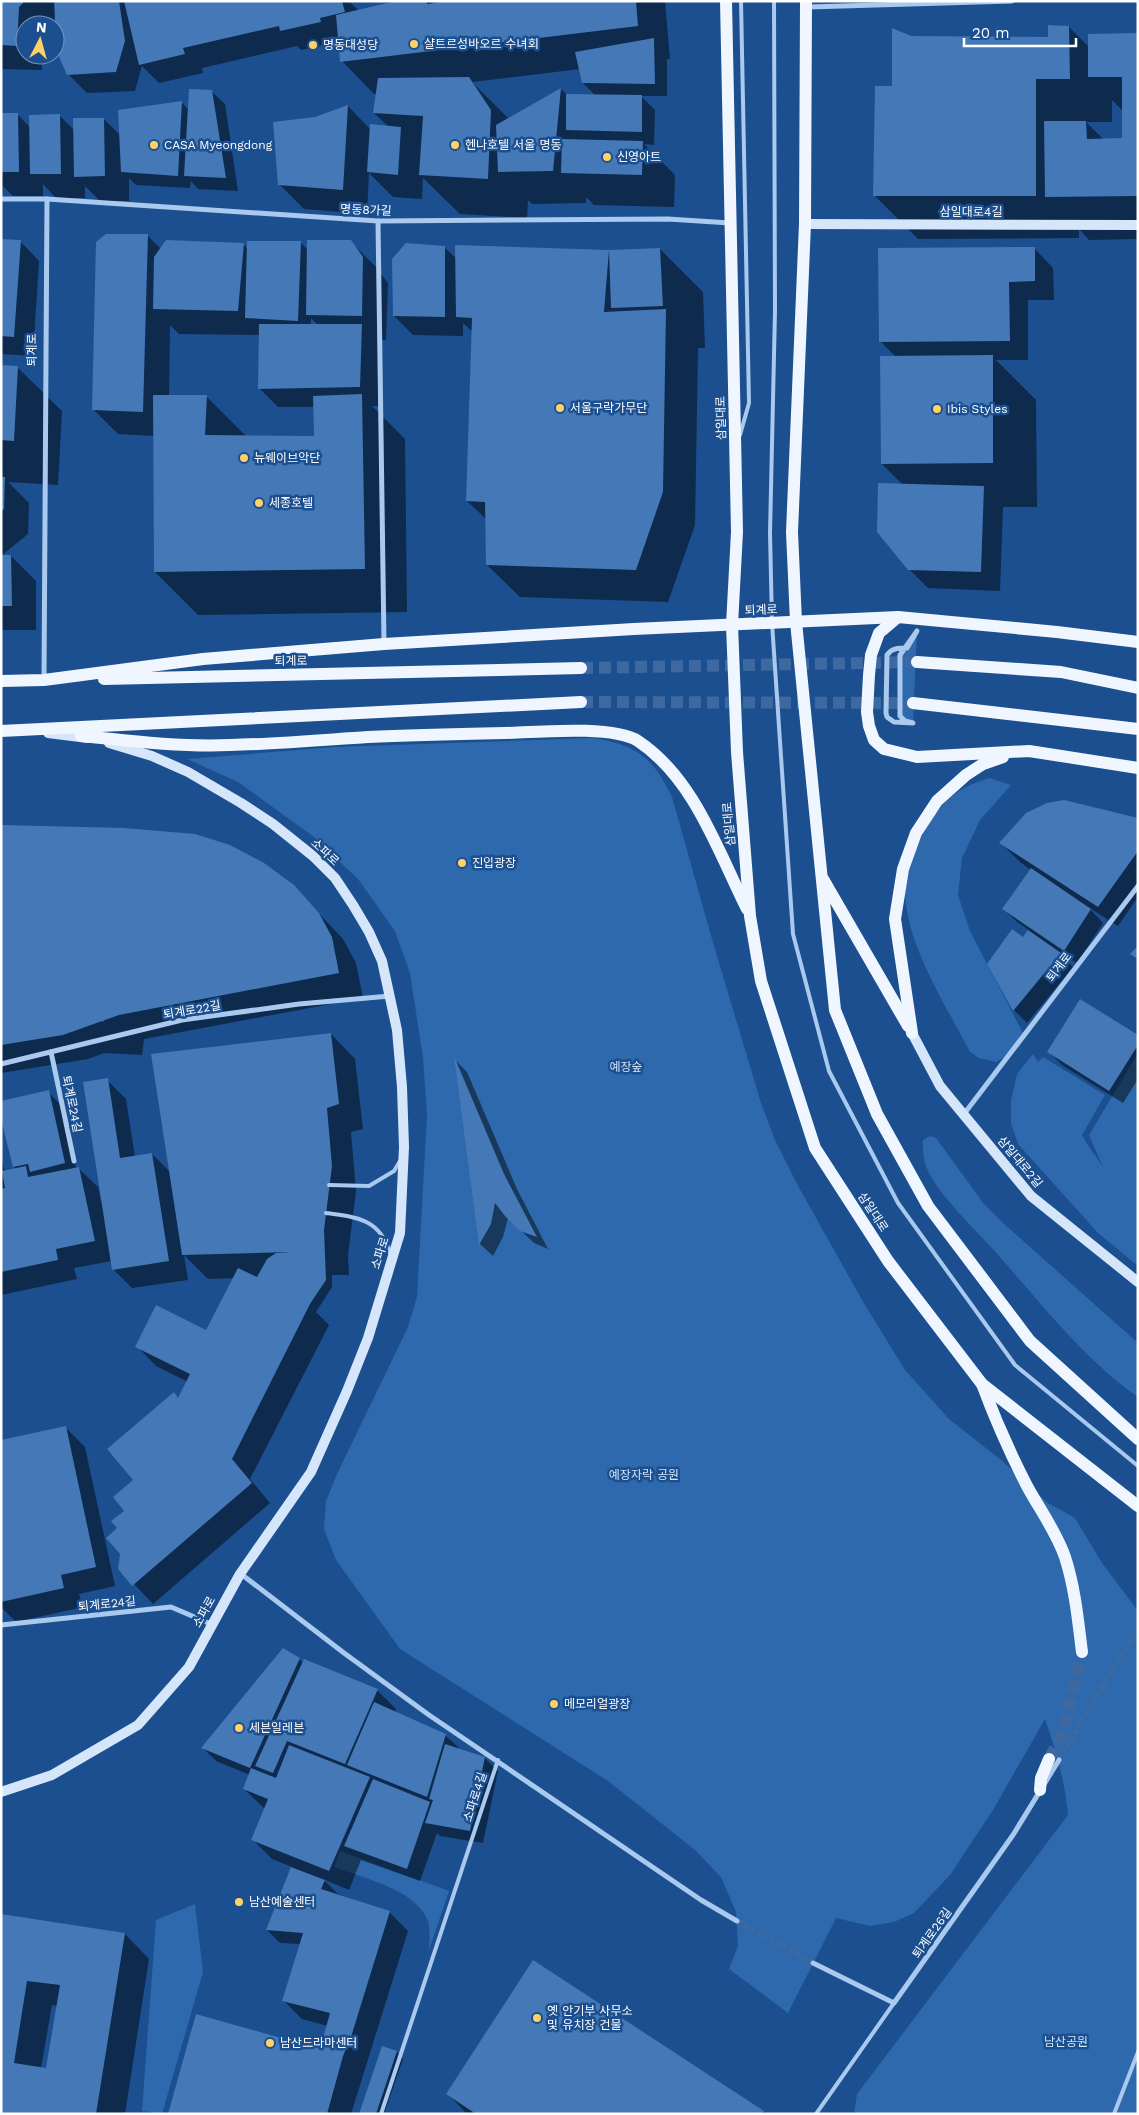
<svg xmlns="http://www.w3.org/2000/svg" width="1139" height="2115" viewBox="0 0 1139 2115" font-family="'Work Sans','Noto Sans KR',sans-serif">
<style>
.green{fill:#2e69ad}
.shadow{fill:#0007;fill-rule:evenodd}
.building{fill:#4478b7;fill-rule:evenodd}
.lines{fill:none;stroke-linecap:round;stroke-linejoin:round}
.street-tunnel{stroke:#3d69a0;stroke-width:5;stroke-dasharray:5 2.5;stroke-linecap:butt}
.primary-tunnel{stroke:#3d69a0;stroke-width:12;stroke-dasharray:12 6;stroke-linecap:butt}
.lane{stroke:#a9c9ee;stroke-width:4}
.street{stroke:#a9c9ee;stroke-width:5}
.secondary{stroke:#d6e6fa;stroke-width:10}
.primary{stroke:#f0f6ff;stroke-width:12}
.poi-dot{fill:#ffd166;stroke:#1b4f8f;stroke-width:2}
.labels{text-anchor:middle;stroke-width:5;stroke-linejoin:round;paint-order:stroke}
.poi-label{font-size:12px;fill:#fff;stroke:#1b4f8f;text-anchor:start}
.street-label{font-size:12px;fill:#fff;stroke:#1b4f8f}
.park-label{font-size:12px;fill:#cfe3fa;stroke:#1b4f8f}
</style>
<rect width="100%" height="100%" fill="#1b4f8f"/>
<g class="green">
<path d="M917 631 913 723 902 718 901 653Z"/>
<path d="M593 738C636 745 653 757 672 797L714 946 761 1103 775 1140 797 1184 865 1305 905 1370 950 1420 1000 1459 1048 1503 1075 1518 1102 1563 1138 1611V2114H854L857 2094 1068 1815C1065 1781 1056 1751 1045 1719L993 1810 950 1875 914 1913 894 1922 870 1926 836 1918 788 2013 729 1969 738 1946 736 1912 721 1877 695 1850 608 1781 400 1649 336 1560 324 1529 326 1501 337 1474 408 1327 417 1297 427 1114 423 1058 410 973 395 931 358 879 327 850 314 837 238 782 187 759 335 747Z"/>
<path d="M989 778 1011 785 980 820 962 858 958 895 970 931 1025 1037 1003 1058 996 1062 979 1058 970 1052C946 1005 903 940 905 886 906 867 915 849 924 832 940 803 956 788 989 778Z"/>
<path d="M1138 1053V1266L1098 1233 1018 1144 1011 1123V1101L1017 1074 1033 1054 1038 1062 1043 1057 1105 1095 1082 1135 1087 1144 1103 1167 1089 1135Z"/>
<path d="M930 1136 936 1138 984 1204 1003 1223 1138 1343V1397C1081 1357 1037 1298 991 1247 973 1228 940 1195 929 1173 924 1163 922 1152 923 1140Z"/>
<path d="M340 1851 449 1891 429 1950C429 1940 431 1928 427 1919 414 1889 363 1878 334 1867Z"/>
<path d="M195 1904 203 1972 162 2114 142 2111 156 1920Z"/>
</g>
<g class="shadow">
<path d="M1 1H349L359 11 402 1H430L433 5 437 4V1H665L670 59H667V96H641L655 110 654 145 644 144 675 175 674 207 594 205 586 197V203L532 204 528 200 527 218 460 214 423 178 422 199 393 197 369 173 367 214 304 209 279 184 316 118 348 106 371 130 389 127 374 113 377 94H374L342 61 340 41 301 50 297 46 202 68 203 73 159 83 142 66 135 91 87 93 68 74 56 14H55L54 21 50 25H25V55H42V70L1 69ZM580 69 583 83 596 96 567 95 561 89 509 119 472 82Z"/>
<path d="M1069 27 1089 47 1138 34V239L1089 240 1079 229V238L918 239 875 196 893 87 911 37 1049 38ZM1112 100 1123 111 1124 140H1104L1086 122H1112Z"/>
<path d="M211 91 225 104 238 191 198 189 191 181 190 188 136 185 129 178V201H100L85 186V198H56L43 184V196H13L3 186 1 203V114H17L31 128 60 116 74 130 104 119 121 136 181 102 189 110Z"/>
<path d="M147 235 161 249 243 244 248 249 300 242 308 250 350 241 375 266 388 283 386 340H376L381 344 379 406H372L405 439 407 612 198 615 155 572 154 436 118 434 94 410ZM311 318 318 325H311ZM170 325 179 334 260 335 259 388 278 407H314L315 437 246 436 206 396H169Z"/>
<path d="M1 240 20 241 39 261 33 356 1 354Z"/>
<path d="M444 247 456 258 660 249 703 292 705 348H698L695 525 668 602 520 597 487 565V520L467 501 473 332 463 323V336L413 335 394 316Z"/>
<path d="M1034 248 1053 268 1054 300H1028V360H996L1036 400 1037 507H1003L1000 591 928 588 909 569 903 485 882 464 896 357 880 341Z"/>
<path d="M1 366 17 367 62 411 58 485 8 482 29 503 28 534 1 556Z"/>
<path d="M1 556H11L36 581V630H1Z"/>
<path d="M1138 819V897L1118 926 1088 907 1103 923 1077 963 1058 952 1073 967 1027 1023 1014 1010 988 964 1023 939 1029 930 1017 922 1004 909 1031 870 1020 862 1001 843Z"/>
<path d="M1 827 293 886 343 939 356 963 363 998 144 1039 142 1055 104 1053 88 1059 1 1073ZM108 876H110L104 1022H102Z"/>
<path d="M331 1034 355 1059 363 1129 351 1132 356 1191 348 1255 349 1275H332V1287L316 1312 329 1325 250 1479 270 1503 153 1604 119 1568 121 1553 119 1528 135 1480 188 1382 156 1366 137 1346 207 1332 234 1278 208 1279 184 1255 188 1280 132 1288 113 1269 112 1261 74 1268 77 1279 1 1295V1156L5 1172 17 1169 14 1167 48 1092 61 1105 76 1168H78L98 1187 101 1201H103L107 1080 126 1099 135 1157 152 1154 171 1173Z"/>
<path d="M1138 1037V1079L1123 1103 1062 1065 1049 1052Z"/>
<path d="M456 1061 467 1072 517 1189 548 1249 534 1243 508 1218 503 1237 493 1256 480 1244Z"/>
<path d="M66 1428 85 1447 115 1586 79 1594 83 1607 16 1622 1 1607V1441Z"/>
<path d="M299 1659 303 1663 377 1690 396 1709 395 1712 445 1735 459 1748 458 1750 485 1758 498 1771 483 1843 440 1836 437 1833 420 1881 361 1860 349 1890 323 1879 338 1894 389 1912 408 1931 351 2114H170L320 2051 328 2026 302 2019 283 2000 300 1944 280 1943 267 1930 292 1867 272 1859 253 1840 265 1809 244 1789 250 1775 216 1761 203 1748Z"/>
<path d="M1 1915 125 1934 149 1959 125 2114H1ZM52 2005 58 2006 47 2069 41 2068Z"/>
<path d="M382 2048 397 2052 403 2059 384 2114H360Z"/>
<path d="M448 2094 763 2111 765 2114H467Z"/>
</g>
<g class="building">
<path d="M1 1H25L19 7 17 46 1 45Z"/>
<path d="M54 1H119L125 41 116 72 67 75 57 52Z"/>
<path d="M124 1H342L345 12 320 18 321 22 280 31 279 26 183 48 185 54 139 65Z"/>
<path d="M396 1H427V4L436 3V1H636L638 26 340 62 336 15Z"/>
<path d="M1048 25 1069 26 1070 79H1036V196H873L875 86H892V28L911 36 1048 37Z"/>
<path d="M1138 33V196L1045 197 1044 121H1086L1087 139 1122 138V77H1088V34Z"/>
<path d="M654 38 655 84 582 83 575 52Z"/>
<path d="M469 77 491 110 488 179 419 175 423 116 373 113 378 78Z"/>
<path d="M561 88 553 171 498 172 496 125Z"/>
<path d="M189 89 212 90 226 178 184 176Z"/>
<path d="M566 94 642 95V132L566 130Z"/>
<path d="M182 101 178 176 121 172 118 110Z"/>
<path d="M348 105 343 190 278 185 273 122 315 117Z"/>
<path d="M1 113H18L19 172H1Z"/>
<path d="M60 114 61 174H30L29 115Z"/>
<path d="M73 118H104L105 176 74 177Z"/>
<path d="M370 124 401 127 398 175 367 172Z"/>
<path d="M562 139 643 141 642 175 561 173Z"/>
<path d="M106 234H148L143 412 92 410 96 242Z"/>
<path d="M1 239 21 240 14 337 1 336Z"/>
<path d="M166 240 244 243 238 311 153 309 154 257Z"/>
<path d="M307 240H351L363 257 362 316 306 315Z"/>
<path d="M247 241H301L298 321 245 318Z"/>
<path d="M406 243 445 246V317L393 316 392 259Z"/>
<path d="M455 245 609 250 660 248 663 306 611 308 609 250 604 312 666 309 663 492 636 570 486 565 485 502 466 501 472 318 456 317Z"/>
<path d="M1035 247V281L1009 282 1010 341 879 342 878 248Z"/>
<path d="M259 324H362L360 387 258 389Z"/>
<path d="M993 355V463L881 464 880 356Z"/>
<path d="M1 365 18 366 14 441 1 440Z"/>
<path d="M362 394 365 569 154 572 153 395H207L205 435 314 436 313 396Z"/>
<path d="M1 477H5L4 509 1 511Z"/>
<path d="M878 483 984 486 981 572 908 570 877 532Z"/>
<path d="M1 555H11L12 606H1Z"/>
<path d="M1064 800 1138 818V851L1098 907 999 843 1026 813 1047 803Z"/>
<path d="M1 825 124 828 195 834 230 845 264 863 294 885 319 913 332 937 339 973 119 1015 63 1035 1 1045Z"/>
<path d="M1031 868 1091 909 1064 951 1002 909Z"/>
<path d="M1012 929 1023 937 1028 930 1061 953 1013 1011 987 964Z"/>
<path d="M1138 946V959L1130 954Z"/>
<path d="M1080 999 1138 1035V1045L1109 1091 1047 1052Z"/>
<path d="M331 1033 339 1104 327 1108 332 1166 324 1230 326 1280 310 1304 232 1459 252 1483 132 1586 118 1569 120 1554 106 1538 117 1528 111 1521 124 1511 113 1497 133 1480 107 1449 174 1392 178 1398 190 1374 135 1347 156 1305 206 1330 238 1268 257 1277 267 1259 276 1253 291 1252 182 1255 151 1054Z"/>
<path d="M454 1056 504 1174 537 1237 520 1231 505 1216 495 1203 491 1224 479 1245Z"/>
<path d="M108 1078 120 1158 152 1153 169 1261 112 1270 83 1082Z"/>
<path d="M49 1090 65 1163 30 1172 28 1164 13 1167 1 1119V1101Z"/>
<path d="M26 1166 28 1177 79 1167 95 1241 56 1249 58 1260 1 1272V1189L5 1188 2 1171Z"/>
<path d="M66 1426 96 1567 61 1575 64 1588 1 1602V1440Z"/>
<path d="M283 1648 300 1658 250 1768 201 1748Z"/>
<path d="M304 1659 378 1689 345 1764 287 1741 273 1773 255 1766Z"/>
<path d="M374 1702 446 1734 427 1797 347 1765Z"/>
<path d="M445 1744 485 1757 470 1831 425 1823 433 1800 429 1799Z"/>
<path d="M289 1745 370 1777 329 1871 251 1840 268 1799 243 1789 251 1768 276 1778Z"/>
<path d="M373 1779 430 1802 407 1869 344 1846Z"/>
<path d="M291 1867 325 1880 321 1889 390 1911 351 2037 343 2056 327 2114H168L196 2014 320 2049 330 2013 282 2001 303 1933 266 1930Z"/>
<path d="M1 1914 125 1933 96 2114H1ZM27 1981 60 1985 46 2068 14 2063Z"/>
<path d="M533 1960 764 2111 762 2114H476L446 2094Z"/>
<path d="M382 2046 397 2051 376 2114H359Z"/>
</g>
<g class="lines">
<g class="street-tunnel">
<path d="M1059 1760 1138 1627"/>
<path d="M737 1921 813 1963"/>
</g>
<g class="primary-tunnel">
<path d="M581 668 917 662"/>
<path d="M581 702 913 703"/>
<path d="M1049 1759 1064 1732 1082 1652"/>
</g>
<g class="lane">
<path d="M774 1 775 311 770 533 772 623 793 934 829 1071 898 1203 1015 1365 1138 1466"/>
<path d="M740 435 749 403 741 1"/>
<path d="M329 1185 369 1186 394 1171 400 1161"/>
<path d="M326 1213C357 1217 380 1219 390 1253"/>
<path d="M381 2114 498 1760"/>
<path d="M816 2114 894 2003"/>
<path d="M1114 2114 1138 2052"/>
</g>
<g class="street">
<path d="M808 7 1012 1"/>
<path d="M1 199H47L378 221 668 219 730 223"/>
<path d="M378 221 384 643"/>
<path d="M44 679 47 199"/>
<path d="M886 713 887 717 894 722 913 723 905 721 900 716V655L917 631 907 648C898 648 892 648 887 655L886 713"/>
<path d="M51 1052 74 1161"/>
<path d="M1 1064 182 1020 299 1004 390 996"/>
<path d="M964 1114 1138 886"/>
<path d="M241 1574 344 1653 429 1715 701 1900 737 1921"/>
<path d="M1 1625 171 1607 211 1624"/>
<path d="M813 1963 894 2003 1013 1835 1059 1760"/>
</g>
<g class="secondary">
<path d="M805 224 1138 225"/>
<path d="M48 733 88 738"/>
<path d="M912 1033 940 1086 1031 1196 1138 1282"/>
<path d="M1 1792 52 1775 138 1725 189 1667 240 1574 311 1472 347 1391 368 1338 400 1233 404 1147 402 1087 397 1030 382 961 369 932 353 905 335 878 313 856 273 824 241 803 188 772 152 756 109 743"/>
</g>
<g class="primary">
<path d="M726 1 737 532 732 625 737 752 750 916 761 981 815 1148 888 1261 982 1384 1138 1506"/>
<path d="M806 1 805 224 792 532 796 622 835 1010 877 1114 928 1206 1030 1341 1138 1439"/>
<path d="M898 617 879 633 871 655 869 675 867 712 869 726 874 740 884 749 917 757 1029 751 1138 768"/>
<path d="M917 662 1061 672 1138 688"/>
<path d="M104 679 581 668"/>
<path d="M1 681 44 680 203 659 384 644 634 629 898 617 1057 632 1138 642"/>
<path d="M913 703 1138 729"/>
<path d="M1 731 581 702"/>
<path d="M81 736C130 741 180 747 230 745 276 744 322 740 368 737 413 735 459 734 505 733 536 732 613 725 638 741 694 778 718 851 747 909"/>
<path d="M823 879 908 1026"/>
<path d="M912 1033 895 919 903 869 916 833 937 801 966 775 983 764 1003 757"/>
<path d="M982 1384C995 1419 1010 1453 1027 1486 1040 1510 1056 1531 1065 1557 1075 1588 1078 1620 1082 1652"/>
<path d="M1040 1790 1041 1778 1049 1759"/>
</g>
</g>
<g class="poi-dot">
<circle cx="414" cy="44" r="5"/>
<circle cx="313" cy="45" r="5"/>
<circle cx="154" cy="145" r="5"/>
<circle cx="455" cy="145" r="5"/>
<circle cx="607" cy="157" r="5"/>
<circle cx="560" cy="408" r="5"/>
<circle cx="937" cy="409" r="5"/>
<circle cx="244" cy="458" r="5"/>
<circle cx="259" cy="503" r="5"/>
<circle cx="462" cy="863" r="5"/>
<circle cx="554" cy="1704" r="5"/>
<circle cx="239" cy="1728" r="5"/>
<circle cx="239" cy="1902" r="5"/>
<circle cx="537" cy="2018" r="5"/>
<circle cx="270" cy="2043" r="5"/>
</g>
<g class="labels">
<g class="poi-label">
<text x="424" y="48">샬트르성바오르 수녀회</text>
<text x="323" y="49">명동대성당</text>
<text x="164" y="149">CASA Myeongdong</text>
<text x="465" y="149">헨나호텔 서울 명동</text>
<text x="617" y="161">신영아트</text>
<text x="570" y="412">서울구락가무단</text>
<text x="947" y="413">Ibis Styles</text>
<text x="254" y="462">뉴웨이브악단</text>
<text x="269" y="507">세종호텔</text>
<text x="472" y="867">진입광장</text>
<text x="564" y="1708">메모리얼광장</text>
<text x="249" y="1732">세븐일레븐</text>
<text x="249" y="1906">남산예술센터</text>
<text x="547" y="2015">옛 안기부 사무소<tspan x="547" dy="14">및 유치장 건물</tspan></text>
<text x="280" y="2047">남산드라마센터</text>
</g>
<g class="street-label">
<text transform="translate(366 210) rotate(2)" y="4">명동8가길</text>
<text x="971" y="216">삼일대로4길</text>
<text transform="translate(32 350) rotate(-90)" y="4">퇴계로</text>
<text transform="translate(721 418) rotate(-91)" y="4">삼일대로</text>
<text transform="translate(761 610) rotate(-3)" y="4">퇴계로</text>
<text transform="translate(291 661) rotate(-1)" y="4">퇴계로</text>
<text transform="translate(729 824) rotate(-95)" y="4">삼일대로</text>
<text transform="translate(325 852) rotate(43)" y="4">소파로</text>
<text transform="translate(1059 967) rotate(-53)" y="4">퇴계로</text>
<text transform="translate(192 1010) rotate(-10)" y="4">퇴계로22길</text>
<text transform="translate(72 1104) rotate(78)" y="4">퇴계로24길</text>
<text transform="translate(1020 1162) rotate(50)" y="4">삼일대로2길</text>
<text transform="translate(873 1212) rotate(57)" y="4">삼일대로</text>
<text transform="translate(380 1253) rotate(-72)" y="4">소파로</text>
<text transform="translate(107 1604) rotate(-6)" y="4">퇴계로24길</text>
<text transform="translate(204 1612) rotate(-61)" y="4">소파로</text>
<text transform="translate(475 1797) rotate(-72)" y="4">소파로4길</text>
<text transform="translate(932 1933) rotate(-55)" y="4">퇴계로26길</text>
</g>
<g class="park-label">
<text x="626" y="1071">예장숲</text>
<text x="644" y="1479">예장자락 공원</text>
<text x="1066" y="2046">남산공원</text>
</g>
</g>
<rect width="1139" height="2115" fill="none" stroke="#ffffff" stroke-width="5"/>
<g transform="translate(40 40) rotate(6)"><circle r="24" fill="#1b4f8f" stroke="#7695bc"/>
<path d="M0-4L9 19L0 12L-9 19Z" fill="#ffd166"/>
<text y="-8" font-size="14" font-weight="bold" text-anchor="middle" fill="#ffffff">N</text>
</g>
<path d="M964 38v8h112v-8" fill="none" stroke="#ffffff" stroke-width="2.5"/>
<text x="972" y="38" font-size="15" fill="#ffffff" stroke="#1b4f8f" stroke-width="4" paint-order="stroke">20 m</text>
</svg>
